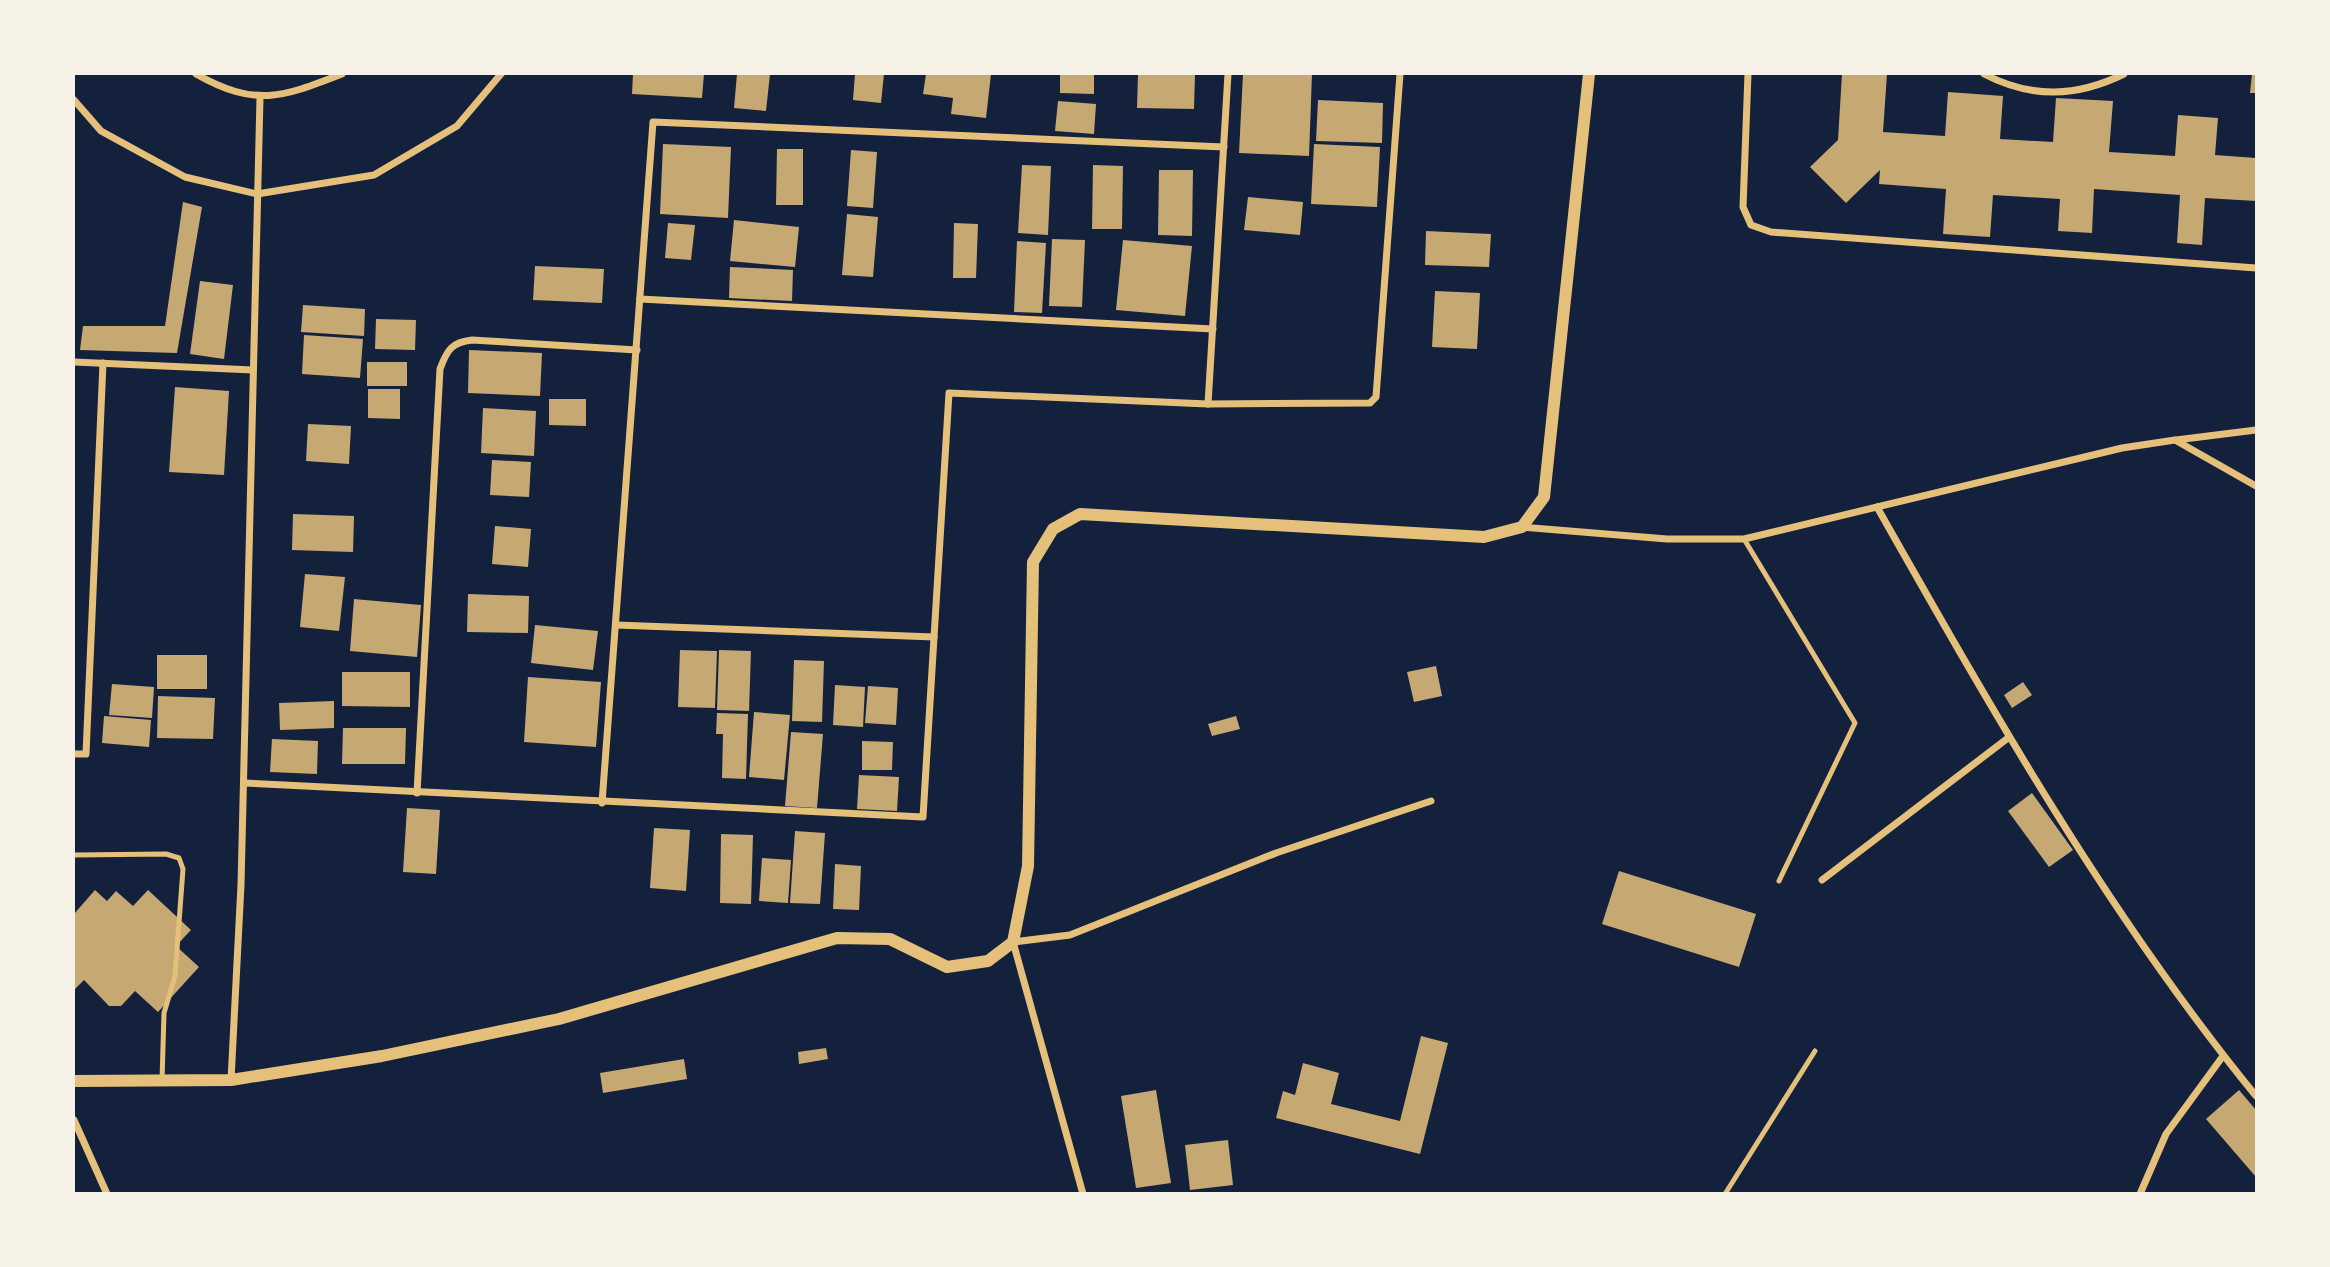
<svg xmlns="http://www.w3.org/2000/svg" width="2330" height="1267" viewBox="0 0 2330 1267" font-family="Merriweather,serif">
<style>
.building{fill:#c6a872}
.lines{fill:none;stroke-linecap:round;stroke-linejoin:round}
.service{stroke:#e5c07b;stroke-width:5}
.minor{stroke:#e5c07b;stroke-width:7}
.tertiary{stroke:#e5c07b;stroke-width:12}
</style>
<rect width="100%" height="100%" fill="#14213d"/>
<g class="building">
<path d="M633 74H704L702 98 632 94Z"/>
<path d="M737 74H770L766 111 734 108Z"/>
<path d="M855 74H884L881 103 853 100Z"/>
<path d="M926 74H991L986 118 951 114 953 98 923 94Z"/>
<path d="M1060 74H1094V94L1060 93Z"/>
<path d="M1138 74H1195L1194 109 1137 108Z"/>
<path d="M1243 74H1312L1309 156 1239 153Z"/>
<path d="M1842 74H1887L1883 132 1945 136 1948 92 2003 96 2000 139 2053 142 2056 98 2113 101 2109 152 2175 156 2178 115 2218 118 2215 155 2256 158V201L2205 198 2202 245 2177 243 2180 195 2094 189 2092 233 2058 231 2060 199 1993 195 1990 237 1943 234 1946 189 1879 184 1880 170 1846 203 1810 167 1838 140Z"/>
<path d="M2252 74H2256V93H2250Z"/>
<path d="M1318 100 1383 103 1382 143 1316 141Z"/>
<path d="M1058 101 1096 104 1094 134 1055 131Z"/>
<path d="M663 144 731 147 728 218 660 214Z"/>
<path d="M1314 144 1380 147 1377 207 1311 204Z"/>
<path d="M777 149H803V205H776Z"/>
<path d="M851 150 877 152 873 208 847 206Z"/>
<path d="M1022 165 1051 166 1048 235 1018 233Z"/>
<path d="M1093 165 1123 166 1122 229H1092Z"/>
<path d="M1159 170H1193L1192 236 1158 235Z"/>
<path d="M1248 197 1303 202 1300 235 1244 230Z"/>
<path d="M183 202 202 207 177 353 80 350 83 326H165Z"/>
<path d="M847 214 878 217 873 277 842 275Z"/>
<path d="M734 220 799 227 795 267 730 261Z"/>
<path d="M668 223 695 225 691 260 665 258Z"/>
<path d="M954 223 978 224 976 278H953Z"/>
<path d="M1426 231 1491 234 1489 267 1425 265Z"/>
<path d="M1052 239 1085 240 1082 307 1049 306Z"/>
<path d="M1123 240 1192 246 1185 316 1116 310Z"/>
<path d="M1017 241 1046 243 1042 313 1014 312Z"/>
<path d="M535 266 604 269 602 303 533 300Z"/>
<path d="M730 267 793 270 792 301 729 298Z"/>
<path d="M200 281 233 285 224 359 190 354Z"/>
<path d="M1435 291 1480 293 1477 349 1432 347Z"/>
<path d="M303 305 365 309 364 336 301 332Z"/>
<path d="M376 319 416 320 415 350 375 349Z"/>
<path d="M304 335 363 339 360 378 302 374Z"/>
<path d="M469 350 542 353 540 396 468 393Z"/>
<rect x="367" y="362" width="40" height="24"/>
<path d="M175 387 229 391 224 475 169 472Z"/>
<path d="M368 389H400V419L368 418Z"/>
<path d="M549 399H586V426L549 425Z"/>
<path d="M483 408 536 411 534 456 481 453Z"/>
<path d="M308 424 351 426 349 464 306 461Z"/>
<path d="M492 460 531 462 529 497 490 495Z"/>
<path d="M293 514 354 516 353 552 292 550Z"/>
<path d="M495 526 531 529 528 567 492 564Z"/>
<path d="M305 574 345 577 339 631 300 627Z"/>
<path d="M468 594 529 596 528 633 467 632Z"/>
<path d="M354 599 421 605 417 657 350 651Z"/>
<path d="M535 625 598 631 593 670 531 663Z"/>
<path d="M680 650 717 651 715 708 678 707Z"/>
<path d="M719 650 751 651 749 711 717 710Z"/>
<rect x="157" y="655" width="50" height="34"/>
<path d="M794 660 824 661 822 722 792 721Z"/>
<path d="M1436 666 1442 696 1414 702 1407 672Z"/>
<path d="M342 672H410V707L342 706Z"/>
<path d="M528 677 601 682 596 747 524 742Z"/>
<path d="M2023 682 2032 695 2012 708 2004 695Z"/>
<path d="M112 684 154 687 152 718 109 715Z"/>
<path d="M835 685 865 687 863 727 833 725Z"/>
<path d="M868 686 898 688 896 725 865 723Z"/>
<path d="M158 696 215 698 213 739 157 738Z"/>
<path d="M334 701V728L280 730 279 703Z"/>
<path d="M754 712 790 715 784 780 749 777Z"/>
<path d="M717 713 748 714 746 779 722 778 723 734H716Z"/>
<path d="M104 716 151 720 149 747 102 743Z"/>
<path d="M1236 716 1240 729 1212 736 1208 724Z"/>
<path d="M343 728H406L405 764H342Z"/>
<path d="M791 732 823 734 817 808 785 806Z"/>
<path d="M272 739 318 741 317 774 270 772Z"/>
<path d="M862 741 893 742 892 770H862Z"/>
<path d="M859 775 899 777 897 811 857 809Z"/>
<path d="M2032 793 2073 850 2049 867 2008 811Z"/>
<path d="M407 808 440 810 436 874 403 872Z"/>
<path d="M654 828 690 830 686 891 650 888Z"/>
<path d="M795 831 825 833 820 904 790 903Z"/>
<path d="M721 834 753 835 751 904 720 903Z"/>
<path d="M762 858 791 860 788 903 759 901Z"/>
<path d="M835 864 861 866 859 910 833 909Z"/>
<path d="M1619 871 1756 914 1739 967 1602 924Z"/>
<path d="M95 890 107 901 116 891 133 906 148 890 191 930 176 946 199 967 158 1012 135 991 121 1006H109L84 980 74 990V914Z"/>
<path d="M1421 1036 1448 1043 1420 1154 1276 1118 1283 1091 1295 1095 1303 1063 1339 1073 1331 1104 1400 1121Z"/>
<path d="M826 1048 828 1059 799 1064 798 1052Z"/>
<path d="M684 1059 687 1079 603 1093 600 1073Z"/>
<path d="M1156 1090 1171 1183 1136 1188 1121 1096Z"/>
<path d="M2239 1090 2256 1110V1177L2206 1119Z"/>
<path d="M1228 1140 1233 1185 1190 1190 1185 1145Z"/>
</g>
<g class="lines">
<g class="service">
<path d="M1744 539 1855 723 1779 881"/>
<path d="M74 855 166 854 179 858 183 869 175 976 164 1013 162 1081"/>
<path d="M1725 1194 1815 1051"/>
</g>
<g class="minor">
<path d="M196 74C256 108 283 97 342 74"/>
<path d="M1748 74 1743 207 1751 225 1771 232 2256 268"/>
<path d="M1984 74C2032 99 2077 97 2124 74"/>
<path d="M74 100 101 131 185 177 257 194 374 175 457 126 501 74"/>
<path d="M640 299 1213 329"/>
<path d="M74 362 253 370"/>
<path d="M1208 404 1228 74"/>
<path d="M2176 440 2256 430"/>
<path d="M1877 507C1992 710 2108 915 2256 1096"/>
<path d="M1522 527 1667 539H1744L2122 448 2175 440 2256 486"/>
<path d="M616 625 934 637"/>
<path d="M74 754H86L103 363"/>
<path d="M244 783 923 817 949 393 1208 404 1370 403 1376 397 1400 74"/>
<path d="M417 793 440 369C447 350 452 342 472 340L637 350"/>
<path d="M602 803 653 122 1224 147"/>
<path d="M1822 880 2008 738"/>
<path d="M231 1080 241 885 260 98"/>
<path d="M74 1120 107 1194"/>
<path d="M1083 1194 1013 942 1070 935 1276 853 1431 801"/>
<path d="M2140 1194 2166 1134 2223 1056"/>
</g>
<path class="tertiary" d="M74 1081 231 1080 382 1056 559 1019 837 938 890 939 947 967 988 961 1013 942 1028 866 1033 562 1053 529 1080 514 1484 537 1522 527 1544 497 1589 74"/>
</g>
<rect width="2330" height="1267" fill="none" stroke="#f6f1e7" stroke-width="150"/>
</svg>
